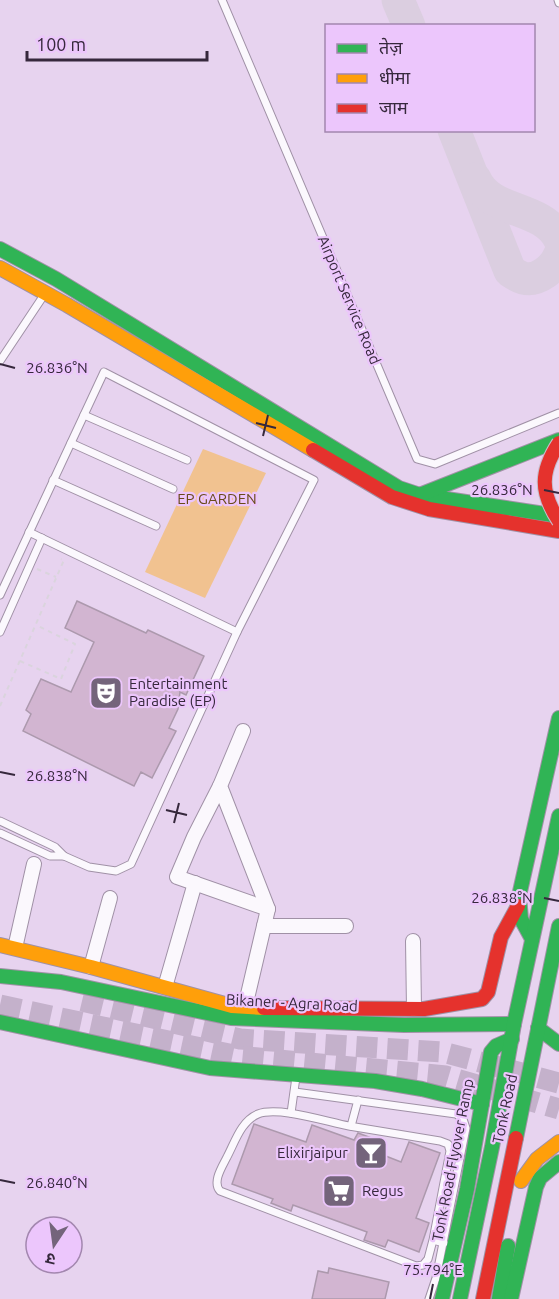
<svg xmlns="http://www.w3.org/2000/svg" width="559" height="1299" viewBox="0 0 559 1299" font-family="Ubuntu,'Noto Sans Devanagari',sans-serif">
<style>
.green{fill:#f1c290}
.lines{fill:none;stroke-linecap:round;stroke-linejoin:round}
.taxiway{stroke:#dbcee0;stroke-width:33}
.building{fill:#d2b5d1;stroke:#ac99ad;stroke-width:1.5}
.primary-tunnel{stroke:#c4b1cb;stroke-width:21;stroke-dasharray:21 10;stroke-linecap:butt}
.lane-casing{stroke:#a091a6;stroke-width:9}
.street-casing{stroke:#a091a6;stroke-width:16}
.fast-casing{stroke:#a091a6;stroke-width:16}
.slow-casing{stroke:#a091a6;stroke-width:16}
.jam-casing{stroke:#a091a6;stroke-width:16}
.path{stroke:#dad4dd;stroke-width:2;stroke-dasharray:4.5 4.5;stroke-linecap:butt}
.lane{stroke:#fbf8fd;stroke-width:7}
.street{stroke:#fbf8fd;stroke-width:14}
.fast{stroke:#30b455;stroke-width:14}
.slow{stroke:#ff9f0a;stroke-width:14}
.jam{stroke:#e5322d;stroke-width:14}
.jam-bridge-casing{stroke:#c6bccb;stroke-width:16;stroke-linecap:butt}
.jam-bridge{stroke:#e5322d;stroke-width:14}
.ticks{fill:none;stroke:#36283c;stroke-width:2}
.labels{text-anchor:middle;stroke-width:4.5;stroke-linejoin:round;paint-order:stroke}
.street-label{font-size:15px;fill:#36283c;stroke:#ecc6fc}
.park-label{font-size:15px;fill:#694b1b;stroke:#ecc6fc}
.poi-label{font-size:15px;fill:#36283c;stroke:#ecc6fc;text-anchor:start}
.ticks-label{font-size:15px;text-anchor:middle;fill:#36283c;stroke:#ecc6fc;stroke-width:4.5;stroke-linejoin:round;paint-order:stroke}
</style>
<rect width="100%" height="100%" fill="#e7d3ef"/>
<path class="green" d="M203 449 266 473 205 598 145 572Z"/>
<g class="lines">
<g class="taxiway">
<path d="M398 0 409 26"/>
<path d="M454 130 510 271C513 273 519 277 523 278 538 282 554 268 559 256"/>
<path d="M475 179C490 214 541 205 559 238"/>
</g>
</g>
<g class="building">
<path d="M77 601 146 633 148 630 204 656 186 695 180 692 178 709 169 728 176 731 152 778 141 772 134 786 23 731 31 714 26 710 41 679 71 692 94 642 65 628Z"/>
<path d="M254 1124 306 1142 312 1125 354 1140 358 1133 382 1142 378 1153 401 1162 409 1142 440 1153 416 1218 429 1223 419 1252 388 1240 385 1247 364 1240 367 1232 293 1205 291 1211 271 1203 273 1199 232 1184Z"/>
<path d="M329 1268 389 1282 385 1299H312L318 1271 328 1273Z"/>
</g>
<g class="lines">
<g class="primary-tunnel">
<path d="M82 1001 240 1039 443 1052 559 1083"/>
<path d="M0 1005 238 1056 446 1076 559 1109"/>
</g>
<g class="lane-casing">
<g id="lane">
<path d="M222 0 417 459 435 464 559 413"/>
<path d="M558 0 559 3"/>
<path d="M0 361 44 295"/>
<path d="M84 415 187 460"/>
<path d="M71 443 173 489"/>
<path d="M53 480 156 526"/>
<path d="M29 532 237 632"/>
<path d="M0 595 104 372 314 480 237 632 131 864 116 871 89 867 64 856"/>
<path d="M0 632 42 538"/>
<path d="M0 821 55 847 64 856H50L0 833"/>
<path d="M295 1092 456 1114 463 1119 466 1128 436 1278 429 1299"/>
<path d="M291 1113 296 1077"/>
<path d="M351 1126 358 1100"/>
<path d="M433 1240 428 1259 423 1265 416 1266 220 1191C212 1182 222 1167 227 1157 235 1142 241 1121 258 1114 279 1106 327 1122 349 1126 379 1131 410 1136 440 1141L448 1144 450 1151 433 1240 444 1243"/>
</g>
</g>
<g class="street-casing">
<g id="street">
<path d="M243 731 220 786 268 909 245 1007"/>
<path d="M220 786 194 837 177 877 268 909"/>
<path d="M264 926H346"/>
<path d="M413 941 414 1009"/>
<path d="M15 948 34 864"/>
<path d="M91 967 110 898"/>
<path d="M165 987 195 883"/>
</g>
</g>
<g class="fast-casing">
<g id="fast">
<path d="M0 249 56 279 399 488 420 495 559 516"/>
<path d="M422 494 559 440"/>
<path d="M532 939 521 919 519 896 559 718"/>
<path d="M0 976 61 982 231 1018 404 1025 514 1024"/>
<path d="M0 1022 210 1068 375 1081 422 1089 482 1104"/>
<path d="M538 1028 559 1044"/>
<path d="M516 1138 559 926"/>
<path d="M442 1299 467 1189 491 1052 496 1046 512 1039"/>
<path d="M460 1299 492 1147 514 1024 559 816"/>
<path d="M499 1299 508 1246"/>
<path d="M511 1299 536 1187 540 1178 559 1162"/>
</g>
</g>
<g class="slow-casing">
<g id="slow">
<path d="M0 268 67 305 313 450"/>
<path d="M0 945 91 967 232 1006 264 1008"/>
<path d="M521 1181 537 1159 559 1142"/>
</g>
</g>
<g class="jam-casing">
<g id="jam">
<path d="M313 450 392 497 429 509 559 531"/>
<path d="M264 1008 424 1009 482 999 488 992 501 937 518 906"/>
<path d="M483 1299 516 1138"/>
</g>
</g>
<g class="path">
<path d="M37 569 56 577"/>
<path d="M20 661 61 679 75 644 36 625"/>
<path d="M0 706 64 560 61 559"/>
</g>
<use href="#lane" class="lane"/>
<use href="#street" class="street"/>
<use href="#fast" class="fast"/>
<use href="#slow" class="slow"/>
<use href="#jam" class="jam"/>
<g class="jam-bridge-casing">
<path id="jam-bridge" d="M559 443C540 472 540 492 559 521"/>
</g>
<use href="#jam-bridge" class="jam-bridge"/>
</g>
<path class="ticks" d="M0 364 15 368M256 423 276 428M263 436 268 415M544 490 559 493M0 772 15 775M166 810 187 815M174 823 179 803M544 898 559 901M0 1180 15 1183M430 1299 433 1284"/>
<defs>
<g id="theatre-square" transform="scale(1.725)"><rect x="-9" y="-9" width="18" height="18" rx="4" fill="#74647b" stroke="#ecc6fc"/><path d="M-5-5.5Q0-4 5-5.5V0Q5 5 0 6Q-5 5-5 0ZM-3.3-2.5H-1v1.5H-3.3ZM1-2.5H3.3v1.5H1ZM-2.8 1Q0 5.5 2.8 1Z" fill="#fff"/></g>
<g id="bar-square" transform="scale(1.725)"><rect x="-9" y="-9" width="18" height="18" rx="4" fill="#74647b" stroke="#ecc6fc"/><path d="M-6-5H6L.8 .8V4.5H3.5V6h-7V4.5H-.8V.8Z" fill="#fff"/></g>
<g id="supermarket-square" transform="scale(1.725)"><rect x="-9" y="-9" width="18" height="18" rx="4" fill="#74647b" stroke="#ecc6fc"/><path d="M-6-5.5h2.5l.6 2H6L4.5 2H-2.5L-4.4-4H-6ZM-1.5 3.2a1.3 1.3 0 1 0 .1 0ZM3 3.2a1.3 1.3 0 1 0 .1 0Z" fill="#fff"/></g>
</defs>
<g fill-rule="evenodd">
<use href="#theatre-square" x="106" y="693"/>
<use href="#bar-square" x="371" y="1153"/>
<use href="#supermarket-square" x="339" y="1191"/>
</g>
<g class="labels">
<g class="street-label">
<text transform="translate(349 300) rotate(67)" y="5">Airport Service Road</text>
<text transform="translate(292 1003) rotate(3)" y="5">Bikaner - Agra Road</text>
<text transform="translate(505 1109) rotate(-78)" y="5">Tonk Road</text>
<text transform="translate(453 1160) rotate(-79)" y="5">Tonk Road Flyover Ramp</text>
</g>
<g class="park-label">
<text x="217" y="504">EP GARDEN</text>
</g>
<g class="poi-label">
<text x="129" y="689">Entertainment<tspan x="129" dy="17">Paradise (EP)</tspan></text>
<text x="348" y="1158" text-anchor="end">Elixirjaipur</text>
<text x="362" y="1196">Regus</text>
</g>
</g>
<g class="ticks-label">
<text x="57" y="373">26.836°N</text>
<text x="502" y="495">26.836°N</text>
<text x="57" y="781">26.838°N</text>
<text x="502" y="903">26.838°N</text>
<text x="57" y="1188">26.840°N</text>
<text x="433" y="1275">75.794°E</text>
</g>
<rect x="325" y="24" width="210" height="108" fill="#ecc6fc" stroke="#a387af" stroke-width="1.5"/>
<rect x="337" y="44" width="30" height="9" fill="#30b455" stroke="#a387af" stroke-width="1.5"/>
<text x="379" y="54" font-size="18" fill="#36283c">तेज़</text>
<rect x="337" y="74" width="30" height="9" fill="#ff9f0a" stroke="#a387af" stroke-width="1.5"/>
<text x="379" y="84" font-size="18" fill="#36283c">धीमा</text>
<rect x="337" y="104" width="30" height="9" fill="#e5322d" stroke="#a387af" stroke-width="1.5"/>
<text x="379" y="114" font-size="18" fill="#36283c">जाम</text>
<g transform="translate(54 1245) rotate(193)"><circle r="28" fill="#ecc6fc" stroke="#a387af" stroke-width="1.5"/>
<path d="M0-4.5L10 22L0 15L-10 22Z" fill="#74647b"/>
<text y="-9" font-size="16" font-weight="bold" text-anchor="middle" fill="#36283c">उ</text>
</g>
<path d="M27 51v9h180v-9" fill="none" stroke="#36283c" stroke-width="3"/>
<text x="36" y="51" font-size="18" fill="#36283c" stroke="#ecc6fc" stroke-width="4.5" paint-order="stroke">100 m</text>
</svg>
